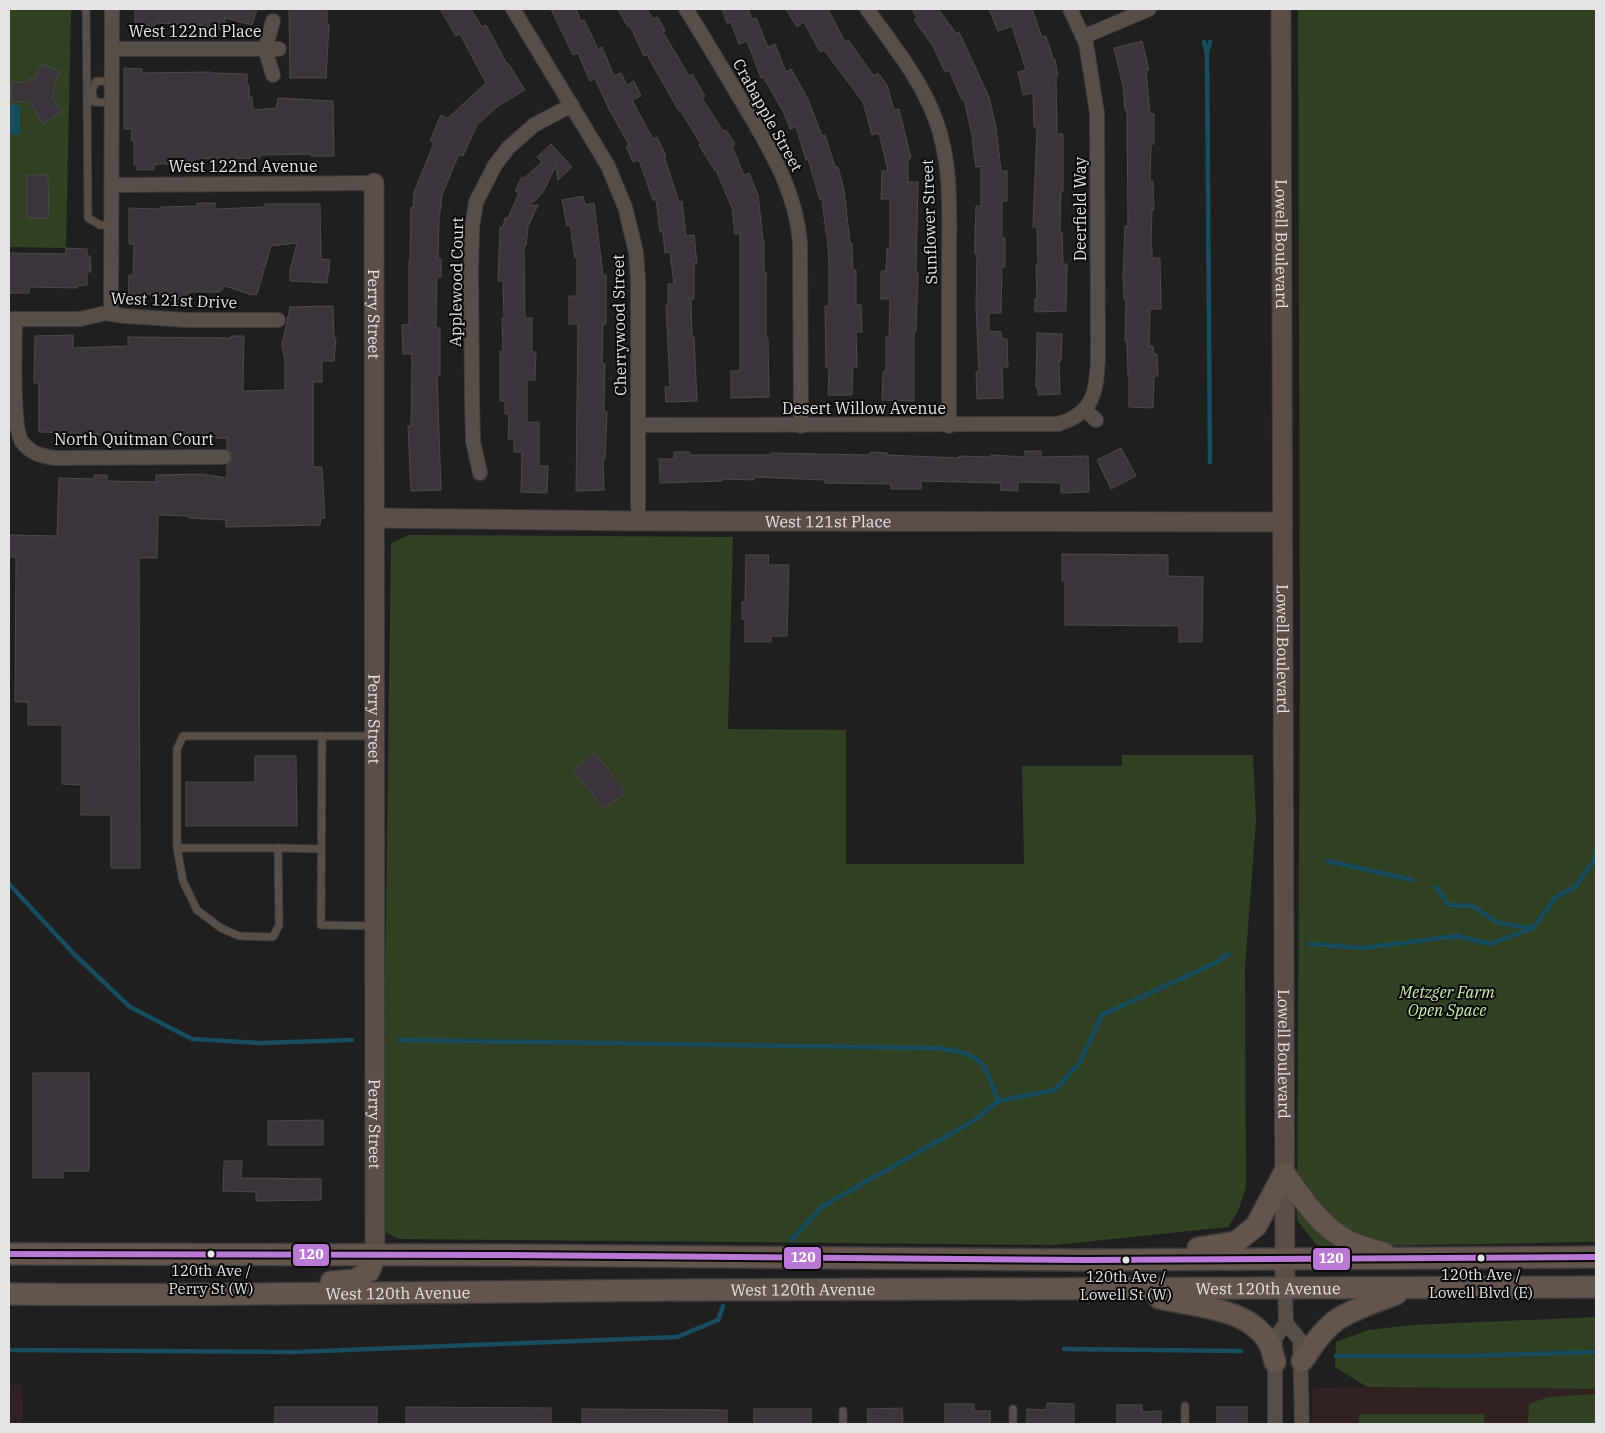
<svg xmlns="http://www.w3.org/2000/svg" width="1605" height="1433" viewBox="0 0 1605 1433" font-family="'IBM Plex Serif',serif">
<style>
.commercial{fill:#312120}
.green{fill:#304124}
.water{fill:#184c5f}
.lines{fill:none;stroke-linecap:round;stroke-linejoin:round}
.stream{stroke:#184c5f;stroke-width:4.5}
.building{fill:#3c353c;stroke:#4b4a4b}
.lane-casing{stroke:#3c3a3c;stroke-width:9}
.street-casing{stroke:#3c3a3c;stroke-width:16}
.secondary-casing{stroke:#3c3a3c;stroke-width:21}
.primary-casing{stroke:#3c3a3c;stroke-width:24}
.lane{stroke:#574e48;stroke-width:7}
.street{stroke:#574e48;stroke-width:14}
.secondary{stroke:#5c4e47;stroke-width:19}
.primary{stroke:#63544c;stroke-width:21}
.bus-1-casing{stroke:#0a090a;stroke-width:10}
.bus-1{stroke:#ba77d6;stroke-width:6}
.bus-dot{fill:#e5e3e5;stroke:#0a090a;stroke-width:2}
.labels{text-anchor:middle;stroke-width:4;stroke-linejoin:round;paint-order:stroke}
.bus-label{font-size:15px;fill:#e5e3e5;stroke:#0a090a}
.street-label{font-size:16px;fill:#e5e3e5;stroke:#0a090a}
.park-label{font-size:16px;font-style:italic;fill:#c7efad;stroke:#0a090a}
.line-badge{stroke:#0a090a;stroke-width:2}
.badge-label{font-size:14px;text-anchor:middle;font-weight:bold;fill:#fff}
</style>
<rect width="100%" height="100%" fill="#201f20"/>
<g class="commercial">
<path d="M9 1385H22L23 1424H9Z"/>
<path d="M1367 1387 1596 1389V1424H1312L1313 1388Z"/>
</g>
<g class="green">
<path d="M9 9H71L66 248 9 247Z"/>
<path d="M1298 9H1596V1242L1318 1247 1297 1220 1300 655Z"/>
<path d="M409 535 733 537 728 729 846 730V864H1024L1022 766H1122V755H1253L1256 821 1245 967 1246 1188 1238 1211 1228 1227 1055 1245 399 1239 385 1232 382 1216 391 543Z"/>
<path d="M1596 1317V1389L1367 1387 1335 1367 1336 1342 1368 1330 1412 1325Z"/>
<path d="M1596 1394V1424H1528L1529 1404 1548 1397Z"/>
<rect x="1359" y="1414" width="125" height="10"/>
</g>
<path class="water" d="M9 105H20V135L9 134Z"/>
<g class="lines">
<g class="stream">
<path d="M1204 42 1207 54 1210 462"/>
<path d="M1207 53 1210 42"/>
<path d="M1328 861 1412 880"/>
<path d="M9 884 74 954 130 1007 192 1039 260 1043 352 1040"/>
<path d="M1436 887 1449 905 1472 906 1499 923 1532 928"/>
<path d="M1310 944 1363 948 1457 936 1490 944 1533 928 1555 898 1576 886 1595 858 1596 850"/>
<path d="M400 1040 935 1048C949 1050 969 1051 980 1062 988 1070 994 1090 998 1101"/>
<path d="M791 1240 823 1206 975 1120 998 1101 1055 1090 1080 1062 1102 1015 1217 962 1228 954"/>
<path d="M1064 1349 1241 1351"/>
<path d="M9 1350 296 1352 677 1337 718 1320 723 1306"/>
<path d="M1336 1356H1463L1596 1352"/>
</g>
</g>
<g class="building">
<path d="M135 9H257L252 25 225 18V29H202V25L155 23V31H143L142 27H135Z"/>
<path d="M289 9H327V24H329L326 78H290Z"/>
<path d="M440 9H471L482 27 486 25 507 64 508 63 525 90 498 106 477 125 463 156 459 154 442 195 439 220 438 259H441V277H437L436 328H440V375H437L441 490 411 491 408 426H411L412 354H403L402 325 409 324V260H410L411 207 413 208 414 192 434 143 430 141 441 115 448 118 486 83 460 34 456 36Z"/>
<path d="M551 9H576L581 21 584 20 598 49 602 47 614 76 621 73 627 85 634 81 641 96 632 100 653 139 657 137 666 156H664L679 202 682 201 686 236 694 235 697 264H694V299H691L692 337H694L697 401 666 402 665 387H670L666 305H668V284H674L670 252 665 253 663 232H660L656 200H653L639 160 633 162 626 146 629 145 610 111 595 79 590 81 578 53 573 55Z"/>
<path d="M618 9H647L653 19 658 17 665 31 663 32 689 76 692 74 705 96 702 98 723 131 726 130 735 144 732 146 744 175 749 173 758 195 763 240H764V272H766V338H768L769 397 731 398V371H740V233L735 234 732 208 716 170 715 171 699 145 701 144 680 110 679 111 647 55 644 56 630 26 628 27Z"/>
<path d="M722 9H748L752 19 756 18 768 47 775 44 786 72 791 69 808 99 822 136 825 135 835 167H838L844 189 850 243H852L853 270H856V305H861L862 332H856L857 367H853L852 395H828L829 368H826L825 306H829V265L827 233H826L822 199 820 200 808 159 806 160 796 127 790 129 783 111 763 77 761 78 747 41 739 44 731 22 727 23Z"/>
<path d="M786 9H828L845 42 848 40 874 76 878 73 887 85 894 110 899 109 911 158 908 159V182H918L916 272H918L916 331H914V401L882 400 883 371H886V337H889L890 299H881V271H886L887 248H890V199H881L882 171H888L879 133 872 135 863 102 824 50 820 52 804 22 797 27Z"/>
<path d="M912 9H938L956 33 959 32 989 97 996 127 1001 171H1007V201H1002V238H1005V267H1002L1001 313H989V331L1001 332 1002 339H1007L1008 367H1002L1003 398 977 399 976 372H979L976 306 977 254H975V238L976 206H981V166L976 167 972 140H973L964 99 962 100 949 70 945 72 933 46 914 20 917 18Z"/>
<path d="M989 9H1032L1042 37 1046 36 1053 59H1055L1058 76H1056L1057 134H1063V191H1061L1060 232H1062L1063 264H1067L1066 311 1035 312V299H1037L1036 265H1038L1037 227H1033L1037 127H1034L1033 93 1023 95 1018 72 1026 70 1012 26 998 31Z"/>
<path d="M1142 41 1149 70H1146L1150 114H1154V144H1151L1150 181H1153L1154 210H1152L1151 247H1152V258H1160L1161 309H1150L1149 346H1153L1154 354H1157L1158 376H1154L1153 408 1129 407V376H1128L1127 341H1125L1126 299H1124L1123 276 1125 226H1128L1127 110H1125L1123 86 1114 48Z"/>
<path d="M42 64 60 72 55 83 53 99 62 112 43 124 30 102H12L11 92 12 82H29L30 77 34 80Z"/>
<path d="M124 68 142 69V73L211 72V73L247 74V85H249V97H252L253 110 276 108 278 98 333 101 334 156H311V154L260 155V158L194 159V164H156V165H154V170H137V165H134V141L131 140 132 129H124Z"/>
<path d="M551 144 572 167 558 180 556 166 542 194 529 206 538 205 528 226 526 246H524L525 318H532V352H536L535 380H527V422H539V466H548L547 493 521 492 522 452H514V439H508L509 414H505V401H500V351L503 352 502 318H504L503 281H498L500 227H503L505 218H508L519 193 515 191 522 177 524 178 542 162 537 157Z"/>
<path d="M27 175H48L49 218H27Z"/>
<path d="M583 196 585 205 594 203 603 275H606V324H603L602 364H605L604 412H607L605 459H603L604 490 576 491 578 324H569V296H577V257L575 258 570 225 567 226 562 200Z"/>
<path d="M197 203H215V209L265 207V204H320L321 259 330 260 327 283 290 281V270L297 243 271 246 257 294 252 295 225 286 220 292H189V300L168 299 169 294 143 295 142 303H128L129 275H133L134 244H129V208L161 209V207L197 206Z"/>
<path d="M66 248 87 249V256H90L91 272H87V285L77 286V288L30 287 29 293H9V253L66 254Z"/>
<path d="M333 306 334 338H336L334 361H322V382H313V467H322L325 518H321L320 525 226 527V520L189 518V516L158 515 157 558H139L140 868H111V815H81V785L62 784V725H28V702H15L16 557H9V535L57 536 59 478 94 479V475H107V481L156 482V475L201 474 227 478V465L231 462 233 456 231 452 227 449V438L177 439V436H130L118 438 94 434V437H80V433L39 432V383H34L35 336 73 335V348L128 346V337L231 338V336H244L243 391 285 390V361L282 344 290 307Z"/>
<path d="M1037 333 1062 334 1061 361H1059L1060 394 1038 395V387H1036Z"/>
<path d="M1121 448 1136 476 1111 489 1097 460Z"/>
<path d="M1025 451H1041V457L1088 456 1089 492 1061 493V483L1018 482V491L1000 490 1001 483 921 481V489H891V484L825 483V480L754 477V480L722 479V481L660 483 659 459H674V452H690V455H771V453L870 455V452L887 453V455L959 458V456L991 457V455L1025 457Z"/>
<path d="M1062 554 1168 555V576L1203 577 1202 642H1179V626L1065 625V581H1062Z"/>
<path d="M746 555H769L768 565H789L787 636H771V642H745V619H742V602H745Z"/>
<path d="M595 753 626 792 604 809 573 770Z"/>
<path d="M255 756H296L297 826H186V782H255Z"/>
<path d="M33 1073H89V1171H63V1178H33Z"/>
<path d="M323 1120V1145H268V1121Z"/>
<path d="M224 1161H242L241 1178 321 1179V1200L256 1201V1192L223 1191Z"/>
<path d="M1047 1403 1074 1404V1424H1027V1409L1046 1410Z"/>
<path d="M945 1404H974V1411H990V1424H945Z"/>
<path d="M1117 1405H1142V1412L1161 1411V1424H1117Z"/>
<rect x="275" y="1407" width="102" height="17"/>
<path d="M406 1407 551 1408V1424H406Z"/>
<rect x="1217" y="1407" width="30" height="17"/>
<path d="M902 1408 903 1424H868L867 1409Z"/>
<path d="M582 1409 727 1410V1424H582Z"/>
<rect x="754" y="1409" width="57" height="15"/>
</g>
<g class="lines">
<g class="lane-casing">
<g id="lane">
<path d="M86 9 87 91"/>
<path d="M112 82 96 81 92 91 94 102 112 103"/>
<path d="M92 91H87L88 218 100 225 112 226"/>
<path d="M374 736H322L321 925 374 926"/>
<path d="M177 848H278L279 925 273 937 239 936 221 928 197 910 183 881 177 848V749L183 736H322"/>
<path d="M278 848 321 849"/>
<path d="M1185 1406V1424"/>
<path d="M1013 1409V1424"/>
<path d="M843 1411V1424"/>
</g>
</g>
<g class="street-casing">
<g id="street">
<path d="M513 9 608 166 625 207 636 252 638 279V521"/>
<path d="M686 9C705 39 723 70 741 100 768 146 796 189 800 243L801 426"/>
<path d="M867 9C892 44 920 78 935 118 953 165 949 216 949 266 949 319 949 372 949 426"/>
<path d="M273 21 265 49 273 75"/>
<path d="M1083 37 1149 9"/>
<path d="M112 49H279"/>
<path d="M112 185 374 183"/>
<path d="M111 314 112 9"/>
<path d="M9 319H80L106 313 124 316 187 320H278"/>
<path d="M15 319C15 343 11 425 22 442 31 454 42 456 55 458L224 457"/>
<path d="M1085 410 1096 420"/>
<path d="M638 425 1058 424C1094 413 1096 393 1098 359L1097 113 1086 43 1070 9"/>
<path d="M480 473 473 441 472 397 471 269 472 228 476 202 495 165 508 148 534 125 572 105"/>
<path d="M1285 1289 1286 1323"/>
<path d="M1286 1323 1300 1340 1302 1424"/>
<path d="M1275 1424V1338L1286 1323"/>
</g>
</g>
<g class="secondary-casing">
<g id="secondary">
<path id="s1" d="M1281 9 1285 1289"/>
<path id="s2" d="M374 183 375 1256"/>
<path id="s3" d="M374 518 638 521 1283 522"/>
</g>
</g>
<g class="primary-casing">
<g id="primary">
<path d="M1198 1248 1236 1242 1256 1226 1284 1173C1301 1196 1318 1223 1343 1238 1355 1246 1371 1249 1384 1253"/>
<path d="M9 1254 497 1255 1086 1260 1596 1257"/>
<path d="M331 1282 355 1280 369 1271 375 1256"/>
<path id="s4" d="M9 1294C229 1296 450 1292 671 1290 979 1288 1288 1289 1596 1287"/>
<path d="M1159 1298C1194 1306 1250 1308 1269 1343 1272 1348 1273 1356 1275 1362"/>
<path d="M1302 1361C1312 1347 1323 1329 1338 1319 1356 1308 1377 1301 1396 1294"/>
</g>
</g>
<use href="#lane" class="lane"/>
<use href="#street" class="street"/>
<use href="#secondary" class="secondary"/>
<use href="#primary" class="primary"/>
<g class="bus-1-casing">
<path id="bus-1" d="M9 1254 497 1255 1086 1260 1596 1257"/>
</g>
<use href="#bus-1" class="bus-1"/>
</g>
<g class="bus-dot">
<circle cx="211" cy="1254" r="4.5"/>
<circle cx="1481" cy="1258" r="4.5"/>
<circle cx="1126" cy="1260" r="4.5"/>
</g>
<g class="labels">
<g class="bus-label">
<text x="211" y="1276">120th Ave /<tspan x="211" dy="18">Perry St (W)</tspan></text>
<text x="1481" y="1280">120th Ave /<tspan x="1481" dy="18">Lowell Blvd (E)</tspan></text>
<text x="1126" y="1282">120th Ave /<tspan x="1126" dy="18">Lowell St (W)</tspan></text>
</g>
<g class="street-label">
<text x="195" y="37">West 122nd Place</text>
<text transform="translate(768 115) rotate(61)" y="6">Crabapple Street</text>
<text x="243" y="172">West 122nd Avenue</text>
<text transform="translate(1080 209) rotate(-90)" y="6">Deerfield Way</text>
<text transform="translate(929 222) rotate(-92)" y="6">Sunflower Street</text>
<text dy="6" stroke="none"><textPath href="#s1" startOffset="235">Lowell Boulevard</textPath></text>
<text transform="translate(456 282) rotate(-89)" y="6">Applewood Court</text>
<text transform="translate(174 300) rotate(2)" y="6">West 121st Drive</text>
<text dy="6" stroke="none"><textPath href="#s2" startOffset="131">Perry Street</textPath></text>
<text transform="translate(619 325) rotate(-91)" y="6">Cherrywood Street</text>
<text x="864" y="414">Desert Willow Avenue</text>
<text x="134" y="445">North Quitman Court</text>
<text dy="6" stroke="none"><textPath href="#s3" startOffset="454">West 121st Place</textPath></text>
<text dy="6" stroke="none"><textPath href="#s1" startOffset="640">Lowell Boulevard</textPath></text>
<text dy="6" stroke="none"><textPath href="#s2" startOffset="536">Perry Street</textPath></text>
<text dy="6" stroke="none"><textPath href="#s1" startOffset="1045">Lowell Boulevard</textPath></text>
<text dy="6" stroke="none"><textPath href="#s2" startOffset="941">Perry Street</textPath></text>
<text dy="6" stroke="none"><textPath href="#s4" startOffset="1259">West 120th Avenue</textPath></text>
<text dy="6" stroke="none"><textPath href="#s4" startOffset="794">West 120th Avenue</textPath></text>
<text dy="6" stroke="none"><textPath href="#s4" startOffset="389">West 120th Avenue</textPath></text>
</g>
<g class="park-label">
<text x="1447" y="998">Metzger Farm<tspan x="1447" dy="18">Open Space</tspan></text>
</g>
</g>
<g class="line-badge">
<rect x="292" y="1243" width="38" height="24" rx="5" fill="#ba77d6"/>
<rect x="783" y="1246" width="39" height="24" rx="5" fill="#ba77d6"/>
<rect x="1312" y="1247" width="39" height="24" rx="5" fill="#ba77d6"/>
</g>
<g class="badge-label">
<text x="311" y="1259">120</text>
<text x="803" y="1262">120</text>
<text x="1331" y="1263">120</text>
</g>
<rect width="1605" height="1433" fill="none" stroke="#e5e3e5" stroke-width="20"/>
</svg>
